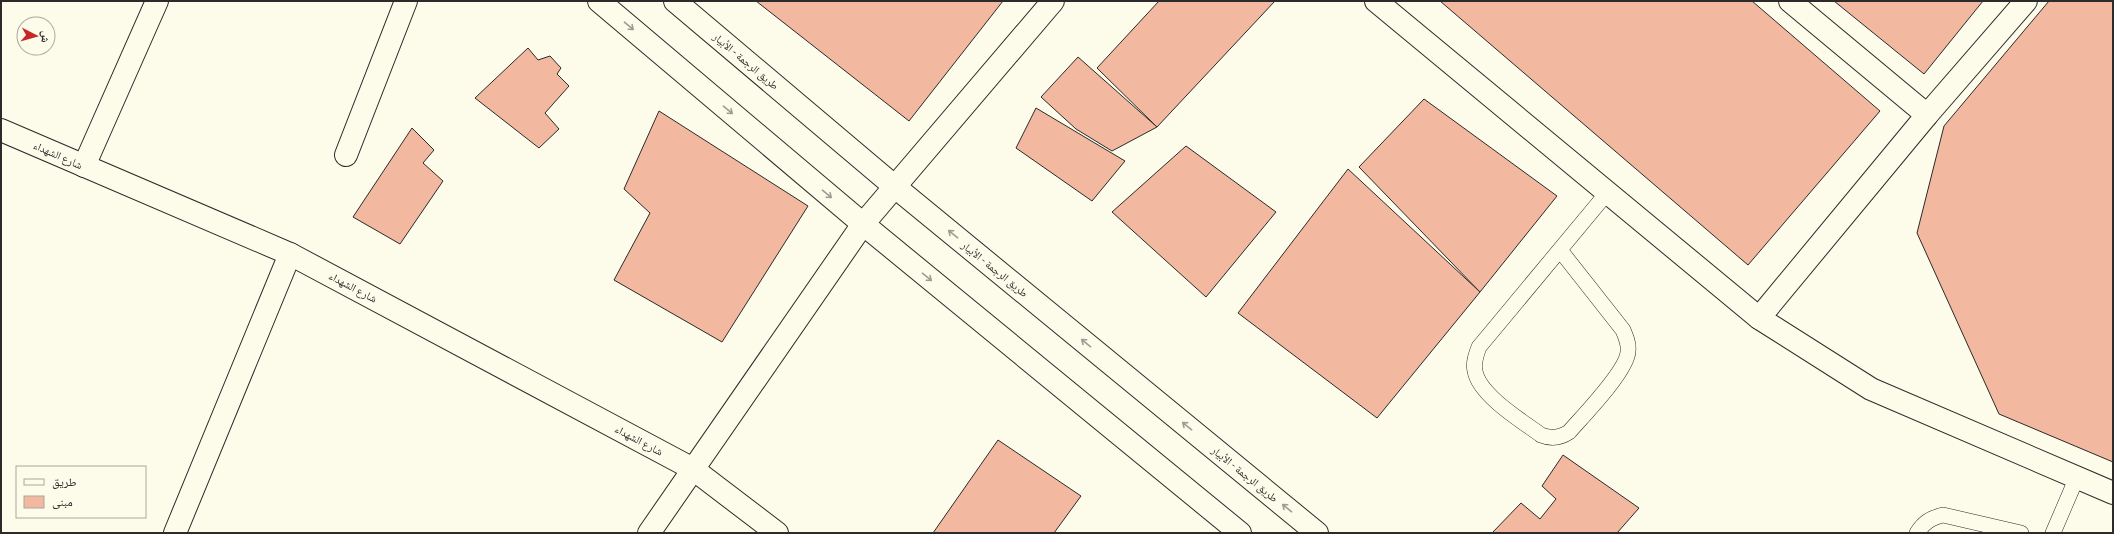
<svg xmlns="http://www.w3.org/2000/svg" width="2114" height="534" viewBox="0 0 2114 534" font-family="Ubuntu,'Noto Naskh Arabic',sans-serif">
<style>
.building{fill:#f2b8a0;stroke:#2b2b2b}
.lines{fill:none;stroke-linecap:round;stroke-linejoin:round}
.service-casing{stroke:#2b2b2b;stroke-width:16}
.minor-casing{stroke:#2b2b2b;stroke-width:24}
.trunk-casing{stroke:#2b2b2b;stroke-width:24}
.service{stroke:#fdfbea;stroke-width:15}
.minor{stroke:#fdfbea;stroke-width:22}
.trunk{stroke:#fdfbea;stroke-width:22}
.oneway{stroke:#9e9d94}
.labels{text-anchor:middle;stroke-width:3;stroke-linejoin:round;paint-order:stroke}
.street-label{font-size:11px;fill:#2b2b2b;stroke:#fdfbea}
</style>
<rect width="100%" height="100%" fill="#fdfbea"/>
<g class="building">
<path d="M756 1H1003L909 121Z"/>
<path d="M1159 1H1275L1157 127 1097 68Z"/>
<path d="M1440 1H1752L1880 111 1748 265Z"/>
<path d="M1834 1H1983L1924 74Z"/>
<path d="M2049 1H2113V462L1999 414 1917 233 1944 126Z"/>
<path d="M528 48 538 60 550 56 561 68 557 74 569 86 545 113 559 129 539 148 475 98Z"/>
<path d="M1078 57 1157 127 1112 151 1076 129 1041 97Z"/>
<path d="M1424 99 1557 196 1480 292 1359 167Z"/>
<path d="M1036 108 1125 161 1092 201 1016 148Z"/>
<path d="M659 111 808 206 722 342 614 280 650 213 624 189Z"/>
<path d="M412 128 434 150 423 163 443 181 400 244 353 217Z"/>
<path d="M1186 146 1276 212 1206 297 1112 212Z"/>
<path d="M1348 169 1480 292 1377 418 1238 313Z"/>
<path d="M998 440 1081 496 1054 533H933Z"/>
<path d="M1563 455 1639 508 1617 533H1492L1521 503 1540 519 1556 499 1542 486Z"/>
</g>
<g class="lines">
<g class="service-casing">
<g id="service">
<path d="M1560 250 1623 330C1626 337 1629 344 1628 351 1628 370 1583 416 1569 432 1560 438 1551 439 1541 435 1522 421 1479 395 1475 371 1473 363 1476 355 1479 347L1607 193"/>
<path d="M1917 533C1924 522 1931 518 1943 515L2021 533"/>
<path d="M2053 533 2077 477"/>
</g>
</g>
<g class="minor-casing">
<g id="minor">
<path d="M1376 1 1759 318 1927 115 2026 1"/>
<path d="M1790 1 1927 115"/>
<path d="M1 130 290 254 693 469 777 533"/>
<path d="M346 155 406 1"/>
<path d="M84 166 157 1"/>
<path d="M1759 318 1871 389 2113 493"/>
<path d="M175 533 290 254"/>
<path d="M649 533 863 224 1053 1"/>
</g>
</g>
<g class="trunk-casing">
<g id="trunk">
<path d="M599 1 863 224 1240 533"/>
<path d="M675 1 894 186 1317 533"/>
</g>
</g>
<use href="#service" class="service"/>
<use href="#minor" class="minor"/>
<use href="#trunk" class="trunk"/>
</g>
<defs><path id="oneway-shaft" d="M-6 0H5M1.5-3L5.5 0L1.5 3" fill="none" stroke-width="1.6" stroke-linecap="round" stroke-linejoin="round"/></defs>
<g class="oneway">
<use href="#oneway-shaft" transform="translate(629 26) rotate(40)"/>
<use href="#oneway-shaft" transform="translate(728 110) rotate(40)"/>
<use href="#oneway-shaft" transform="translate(827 194) rotate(40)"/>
<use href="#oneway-shaft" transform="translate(953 234) rotate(-141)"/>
<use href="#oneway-shaft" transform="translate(927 277) rotate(39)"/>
<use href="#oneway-shaft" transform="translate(1086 343) rotate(-141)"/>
<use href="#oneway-shaft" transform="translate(1187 426) rotate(-141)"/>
<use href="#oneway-shaft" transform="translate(1287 508) rotate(-141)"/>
</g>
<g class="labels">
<g class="street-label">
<text transform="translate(746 61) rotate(40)" y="4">طريق الرجمة - الأبيار</text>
<text transform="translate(58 155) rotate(24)" y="4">شارع الشهداء</text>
<text transform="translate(995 269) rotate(39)" y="4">طريق الرجمة - الأبيار</text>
<text transform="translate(353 287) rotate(28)" y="4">شارع الشهداء</text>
<text transform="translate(639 440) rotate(28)" y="4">شارع الشهداء</text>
<text transform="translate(1245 474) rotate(39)" y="4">طريق الرجمة - الأبيار</text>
</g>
</g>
<rect width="2114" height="534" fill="none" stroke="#2b2b2b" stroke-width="4"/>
<rect x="16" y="466" width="130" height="52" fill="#fdfbea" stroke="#a9a89e"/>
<rect x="24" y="479" width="20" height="6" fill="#fdfbea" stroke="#a9a89e"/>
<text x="52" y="486" font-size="12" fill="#2b2b2b">طريق</text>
<rect x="24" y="496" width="20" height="12" fill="#f2b8a0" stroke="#a9a89e"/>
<text x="52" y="506" font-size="12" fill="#2b2b2b">مبنى</text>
<g transform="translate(36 36) rotate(96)"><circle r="19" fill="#fdfbea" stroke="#a9a89e"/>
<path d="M0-3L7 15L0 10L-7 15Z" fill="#c62828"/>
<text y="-6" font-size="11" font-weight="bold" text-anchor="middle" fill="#2b2b2b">ش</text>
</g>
</svg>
